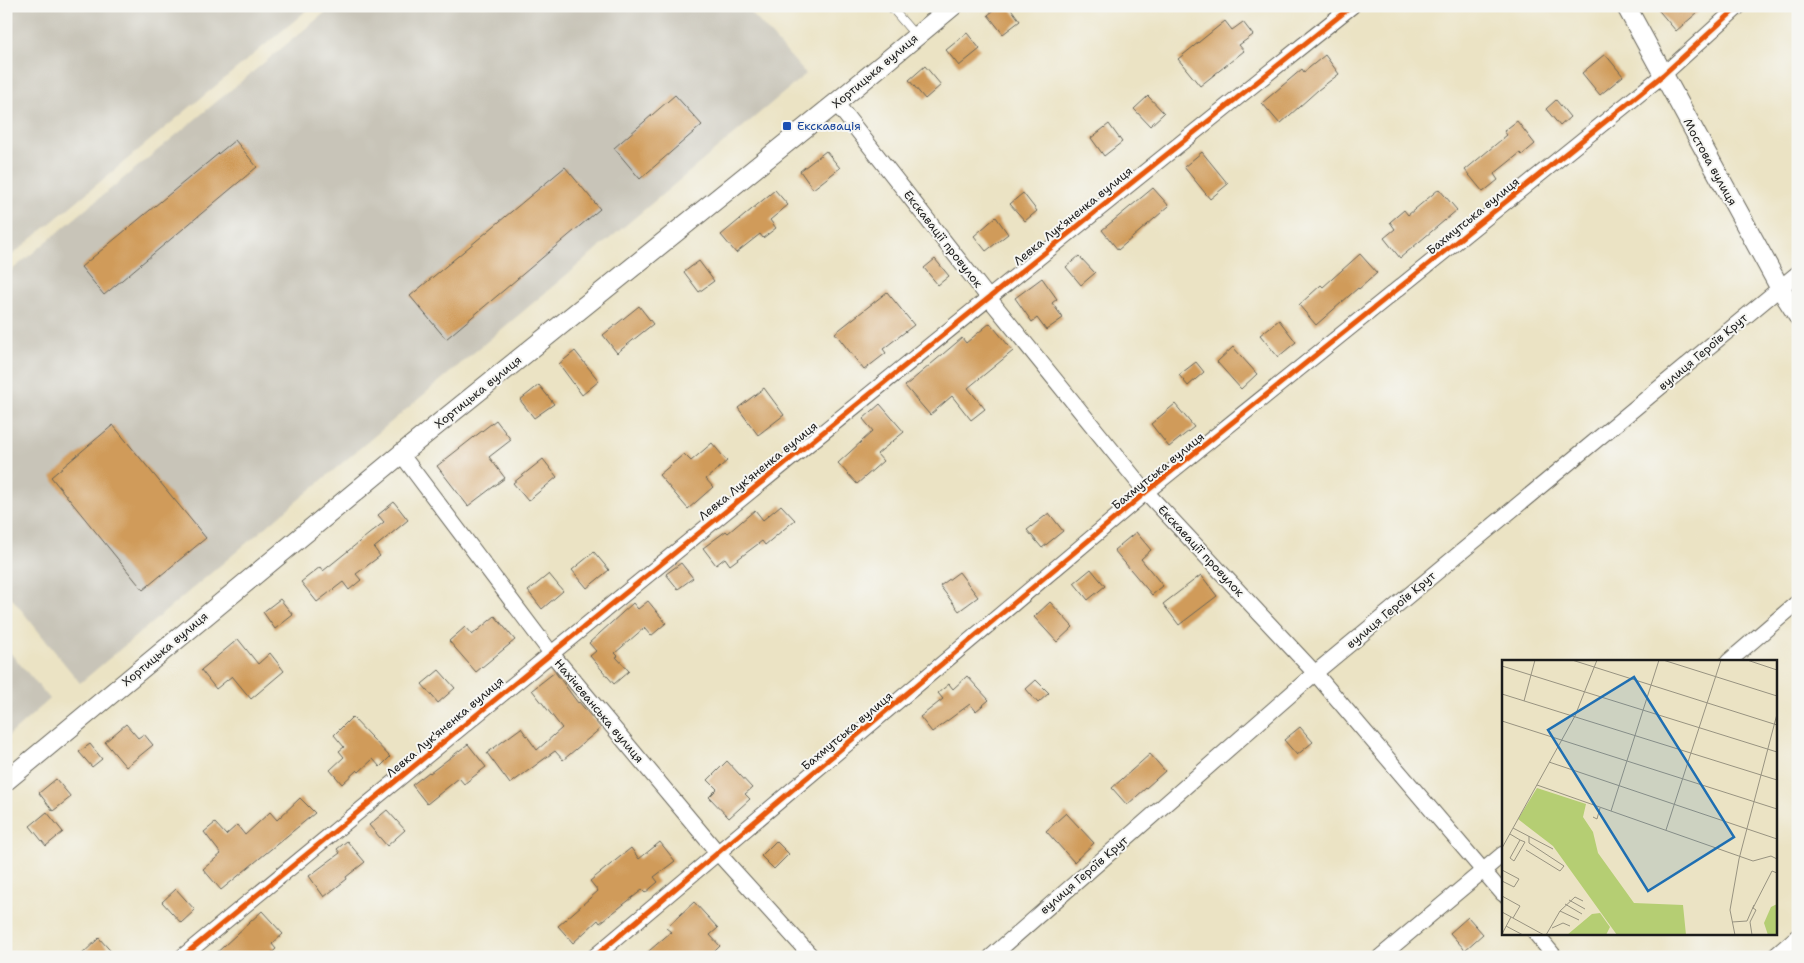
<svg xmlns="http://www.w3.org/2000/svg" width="1804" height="963" viewBox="0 0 1804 963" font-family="'Shantell Sans',sans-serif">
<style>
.industrial{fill:#c8c4b8}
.building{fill:#d09b5a}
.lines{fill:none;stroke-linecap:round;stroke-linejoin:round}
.service-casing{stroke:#646257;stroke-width:9}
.minor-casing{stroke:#646257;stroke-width:17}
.tertiary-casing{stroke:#646257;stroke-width:21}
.service{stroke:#fff;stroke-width:8}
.minor{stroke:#fff;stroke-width:15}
.tertiary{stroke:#fff;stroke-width:19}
.cycleway-casing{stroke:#f6f6f2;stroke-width:8}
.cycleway{stroke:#e8590c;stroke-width:5}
.transit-dot{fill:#1a4fb4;stroke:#f6f6f2;stroke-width:2}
.labels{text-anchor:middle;stroke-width:4;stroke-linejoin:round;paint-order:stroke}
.street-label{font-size:12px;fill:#1c1c1c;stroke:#f6f6f2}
.transit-label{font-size:12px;fill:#164399;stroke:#f6f6f2;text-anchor:start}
.inset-road{fill:none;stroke:#989381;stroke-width:1}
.view{fill:#1f6fb2;fill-opacity:0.15;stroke:#1f6fb2;stroke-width:2.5}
.inset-edge{fill:none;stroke:#1c1c1c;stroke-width:2.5}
</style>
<rect width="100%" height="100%" fill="#f6f6f2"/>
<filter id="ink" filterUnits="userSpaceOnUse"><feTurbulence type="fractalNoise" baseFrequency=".02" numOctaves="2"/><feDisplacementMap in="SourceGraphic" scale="10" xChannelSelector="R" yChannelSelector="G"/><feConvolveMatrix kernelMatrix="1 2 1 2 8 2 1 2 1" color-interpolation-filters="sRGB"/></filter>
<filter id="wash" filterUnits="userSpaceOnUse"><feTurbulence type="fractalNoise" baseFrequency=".0096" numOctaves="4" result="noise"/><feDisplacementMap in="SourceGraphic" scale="20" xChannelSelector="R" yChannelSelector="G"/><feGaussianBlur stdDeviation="1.12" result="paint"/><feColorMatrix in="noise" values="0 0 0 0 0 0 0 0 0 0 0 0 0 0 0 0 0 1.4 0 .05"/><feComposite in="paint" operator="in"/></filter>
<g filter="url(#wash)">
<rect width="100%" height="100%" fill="#ebe3c4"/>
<g class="industrial">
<path d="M6 6H312L6 260Z"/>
<path d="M333 6H745L806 74 80 683 6 591V275Z"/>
<path d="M6 648 50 699 6 738Z"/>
</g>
<g id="blocks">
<g class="building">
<path d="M999 6H1009L1020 21 1003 34 988 15Z"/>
<path d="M1655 6H1705L1676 31Z"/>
<path d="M1225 21 1232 30 1243 22 1253 35 1239 45 1244 51 1200 86 1178 59Z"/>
<path d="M967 33 980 49 959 66 946 50Z"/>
<path d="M1605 54 1623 76 1600 95 1582 73Z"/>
<path d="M1325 55 1339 74 1318 90 1280 124 1262 103 1302 69 1304 72Z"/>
<path d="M925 66 941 85 925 99 909 80Z"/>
<path d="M675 95 702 125 640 179 614 148Z"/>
<path d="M1148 96 1164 113 1150 126 1134 109Z"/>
<path d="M1556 100 1570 117 1560 126 1546 109Z"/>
<path d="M1517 121 1535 144 1522 155 1520 153 1494 174 1498 180 1483 192 1465 170 1507 135 1504 131Z"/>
<path d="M1109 124 1122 142 1104 156 1091 138Z"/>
<path d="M235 140 257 167 104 295 81 267Z"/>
<path d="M826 151 840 168 813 189 800 171Z"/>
<path d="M1202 152 1228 184 1210 199 1184 167Z"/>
<path d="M565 167 600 209 446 339 410 296Z"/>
<path d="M1153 188 1169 206 1118 250 1102 230Z"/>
<path d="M1439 189 1457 210 1400 258 1384 238 1395 229 1390 222 1404 210 1408 215Z"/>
<path d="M775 190 788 205 770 220 776 228 763 238 760 234 736 253 721 235Z"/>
<path d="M1023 193 1037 211 1025 221 1010 204Z"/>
<path d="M996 217 1008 234 986 251 974 236Z"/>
<path d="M1360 254 1377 273 1359 289 1358 288 1316 325 1299 305 1321 285 1323 287Z"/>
<path d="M1079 256 1095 273 1081 285 1066 267Z"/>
<path d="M935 259 949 276 938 285 924 268Z"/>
<path d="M699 261 714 281 699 292 684 272Z"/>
<path d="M1042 278 1057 299 1052 303 1063 318 1046 330 1037 318 1032 322 1015 298Z"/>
<path d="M887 292 914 325 883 349 886 353 864 370 835 333Z"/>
<path d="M639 306 653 324 617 353 603 335Z"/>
<path d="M1279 320 1296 342 1278 357 1260 335Z"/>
<path d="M990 323 1013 351 968 388 985 409 971 420 952 396 930 415 905 386 962 338 966 343Z"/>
<path d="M1233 347 1257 374 1241 389 1217 362Z"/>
<path d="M575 351 599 381 582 395 559 364Z"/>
<path d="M1196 362 1204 372 1188 386 1179 375Z"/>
<path d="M539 385 554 404 534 418 520 400Z"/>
<path d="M764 388 784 415 758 435 738 408Z"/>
<path d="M880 404 904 432 877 454 883 461 857 484 838 463 873 431 863 419Z"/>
<path d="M1175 404 1194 427 1169 447 1151 424Z"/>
<path d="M496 420 511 440 489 457 505 478 468 506 437 466Z"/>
<path d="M113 425 206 538 143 590 51 477Z"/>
<path d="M712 443 727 461 706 479 713 487 688 509 659 475 684 454 691 461Z"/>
<path d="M543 459 557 477 528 501 513 483Z"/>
<path d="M394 502 408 520 374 548 380 556 356 574 361 580 349 590 343 582 317 602 301 582 320 567 323 571 384 522 378 515Z"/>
<path d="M781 505 795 520 765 545 762 541 730 565 725 558 716 565 703 548 726 531 728 533 755 510 763 520Z"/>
<path d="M1049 513 1063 531 1042 548 1027 530Z"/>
<path d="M1136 532 1151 550 1141 559 1163 586 1152 595 1114 550Z"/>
<path d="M594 552 609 570 587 588 572 570Z"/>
<path d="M681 563 693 578 678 589 666 574Z"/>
<path d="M1091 569 1105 586 1088 600 1074 583Z"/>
<path d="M959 572 978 597 959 611 940 586Z"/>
<path d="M549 574 563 591 542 609 528 591Z"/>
<path d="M1201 575 1217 596 1179 625 1163 604Z"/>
<path d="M280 599 293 615 275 629 263 612Z"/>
<path d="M648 601 666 623 651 636 644 628 615 653 618 656 616 657 629 671 614 684 590 656 596 651 589 643 633 603 638 609Z"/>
<path d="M1050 602 1073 627 1057 642 1034 617Z"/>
<path d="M495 616 515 640 476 672 449 641 465 627 472 635Z"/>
<path d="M238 639 258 664 270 653 284 671 251 699 232 676 216 689 201 670Z"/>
<path d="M439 670 455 688 438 703 422 684Z"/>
<path d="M555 672 578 703 579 702 601 728 563 760 555 751 510 784 487 753 521 728 537 750 562 728 532 690Z"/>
<path d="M967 676 989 700 976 711 970 704 932 732 920 717 943 699 938 693 949 684 953 689Z"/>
<path d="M1036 680 1049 693 1038 703 1026 689Z"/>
<path d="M352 717 390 757 380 767 373 759 359 772 357 770 342 784 330 770 344 757 339 751 344 747 334 735Z"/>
<path d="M126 724 138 738 144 734 153 745 126 767 105 742Z"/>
<path d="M1300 727 1313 742 1297 755 1284 740Z"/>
<path d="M90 744 102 759 92 767 79 752Z"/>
<path d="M468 744 486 767 464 784 459 778 427 804 412 785 429 772 430 773Z"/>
<path d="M1150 754 1165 771 1127 805 1112 788Z"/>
<path d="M727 761 752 788 745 794 750 799 729 818 709 797 717 789 708 780Z"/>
<path d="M56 779 71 797 53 811 39 793Z"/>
<path d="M300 798 315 813 221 890 203 869 221 854 204 832 215 823 226 835 237 825 245 835 270 812 277 820Z"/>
<path d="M387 810 405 830 387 846 369 825Z"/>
<path d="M47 812 63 832 46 846 30 826Z"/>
<path d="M1066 813 1094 843 1074 862 1046 831Z"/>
<path d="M347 841 365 862 346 877 347 879 324 897 309 876 340 853 337 849Z"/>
<path d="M776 841 789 854 774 869 761 856Z"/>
<path d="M660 842 675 861 654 877 658 882 645 893 642 890 600 923 598 920 573 943 558 926 598 891 590 881 631 848 639 859Z"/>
<path d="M176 889 195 910 181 923 162 902Z"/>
<path d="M694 902 718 928 710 935 720 946 709 957H642L671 932 666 928Z"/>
<path d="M262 911 283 934 272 944 276 949 267 957H212Z"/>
<path d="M1468 917 1483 934 1465 950 1450 933Z"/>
<path d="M99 938 116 957H79Z"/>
</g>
</g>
</g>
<g filter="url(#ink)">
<use href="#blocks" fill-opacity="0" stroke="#646257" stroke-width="1"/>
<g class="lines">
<g class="service-casing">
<path id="service" d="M890 6 916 36"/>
</g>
<g class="minor-casing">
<g id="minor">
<path d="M836 103 988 297 1146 492 1315 673 1503 894"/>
<path d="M401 454 551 653 718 853 812 957"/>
<path d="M1728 662 1798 602"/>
<path d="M1536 934 1555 957"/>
<path d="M182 957C570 637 959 320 1352 6"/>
<path d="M594 957 1146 492 1663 75 1739 6"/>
<path d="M991 957 1315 673 1798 273"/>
<path d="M1380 957 1503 854"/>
<path d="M1774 957 1798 936"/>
</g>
</g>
<g class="tertiary-casing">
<g id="tertiary">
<path d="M1626 6 1780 288 1798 316"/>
<path d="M6 781 401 454 836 103 953 6"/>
</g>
</g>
<use href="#service" class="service"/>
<use href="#minor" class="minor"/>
<use href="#tertiary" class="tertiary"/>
<g class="cycleway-casing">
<g id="cycleway">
<path d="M182 957C570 637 959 320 1352 6"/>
<path d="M594 957 1146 492 1663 75 1739 6"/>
</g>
</g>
<use href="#cycleway" class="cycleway"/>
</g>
</g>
<rect class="transit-dot" x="782" y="121" width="10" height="10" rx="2.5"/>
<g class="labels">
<g class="street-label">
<text transform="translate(875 71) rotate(-40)" y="4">Хортицька вулиця</text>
<text transform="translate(1710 162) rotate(61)" y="4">Мостова вулиця</text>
<text transform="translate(1073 216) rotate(-39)" y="4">Левка Лук'яненка вулиця</text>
<text transform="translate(1473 216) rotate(-39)" y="4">Бахмутська вулиця</text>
<text transform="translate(943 239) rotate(52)" y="4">Екскавації провулок</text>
<text transform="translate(1703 352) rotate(-40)" y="4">вулиця Героїв Крут</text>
<text transform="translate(478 392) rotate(-39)" y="4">Хортицька вулиця</text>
<text transform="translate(758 471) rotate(-39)" y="4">Левка Лук'яненка вулиця</text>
<text transform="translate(1158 471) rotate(-39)" y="4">Бахмутська вулиця</text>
<text transform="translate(1201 551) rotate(47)" y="4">Екскавації провулок</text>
<text transform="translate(1391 610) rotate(-40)" y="4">вулиця Героїв Крут</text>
<text transform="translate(165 649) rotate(-40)" y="4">Хортицька вулиця</text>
<text transform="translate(599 711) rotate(50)" y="4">Нахічеванська вулиця</text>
<text transform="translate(445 727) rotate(-40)" y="4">Левка Лук'яненка вулиця</text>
<text transform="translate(847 731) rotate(-40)" y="4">Бахмутська вулиця</text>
<text transform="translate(1084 875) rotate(-41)" y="4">вулиця Героїв Крут</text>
</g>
<g class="transit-label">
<text x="797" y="130">Екскавація</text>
</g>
</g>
<g transform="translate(1502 660)">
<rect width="275" height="275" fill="#ebe3c4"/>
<path d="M35 128 84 144 81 157 91 172 96 193 132 243 181 245 184 275H115L51 186 16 159ZM275 244V275H266L262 263 269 247ZM98 253 108 267 104 275H65L90 254Z" fill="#b5ce73"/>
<path class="inset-road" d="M70 0 275 65M161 0 275 36M245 0 275 10M0 6 275 92M0 34 275 120M22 41 33 0M0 61 275 149M47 102 275 179M35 125 251 201 269 196 275 199M109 151 157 0M91 157 95 159 98 148M11 168 51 189M164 170 219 0M8 174 18 180 8 198 12 201 23 182 18 180M0 188 73 56 95 0M24 190 58 211 62 206 27 183V176M0 210 17 219 12 227 0 221M0 236 18 246 11 258M67 240 83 249M63 244 80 254M58 251 73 237 81 241M0 252 42 275M230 262 245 261 252 245M4 266 21 275M50 268 61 263 68 266M0 274 9 257M44 275 58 251 77 260M233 275 228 250 237 199 275 54M250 275 248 262 254 250 251 248 270 211 275 213"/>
<path class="view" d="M132 17 232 177 146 231 46 70Z"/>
<rect width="275" height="275" class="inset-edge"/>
</g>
<rect width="1804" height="963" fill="none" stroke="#f6f6f2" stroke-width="25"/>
</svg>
